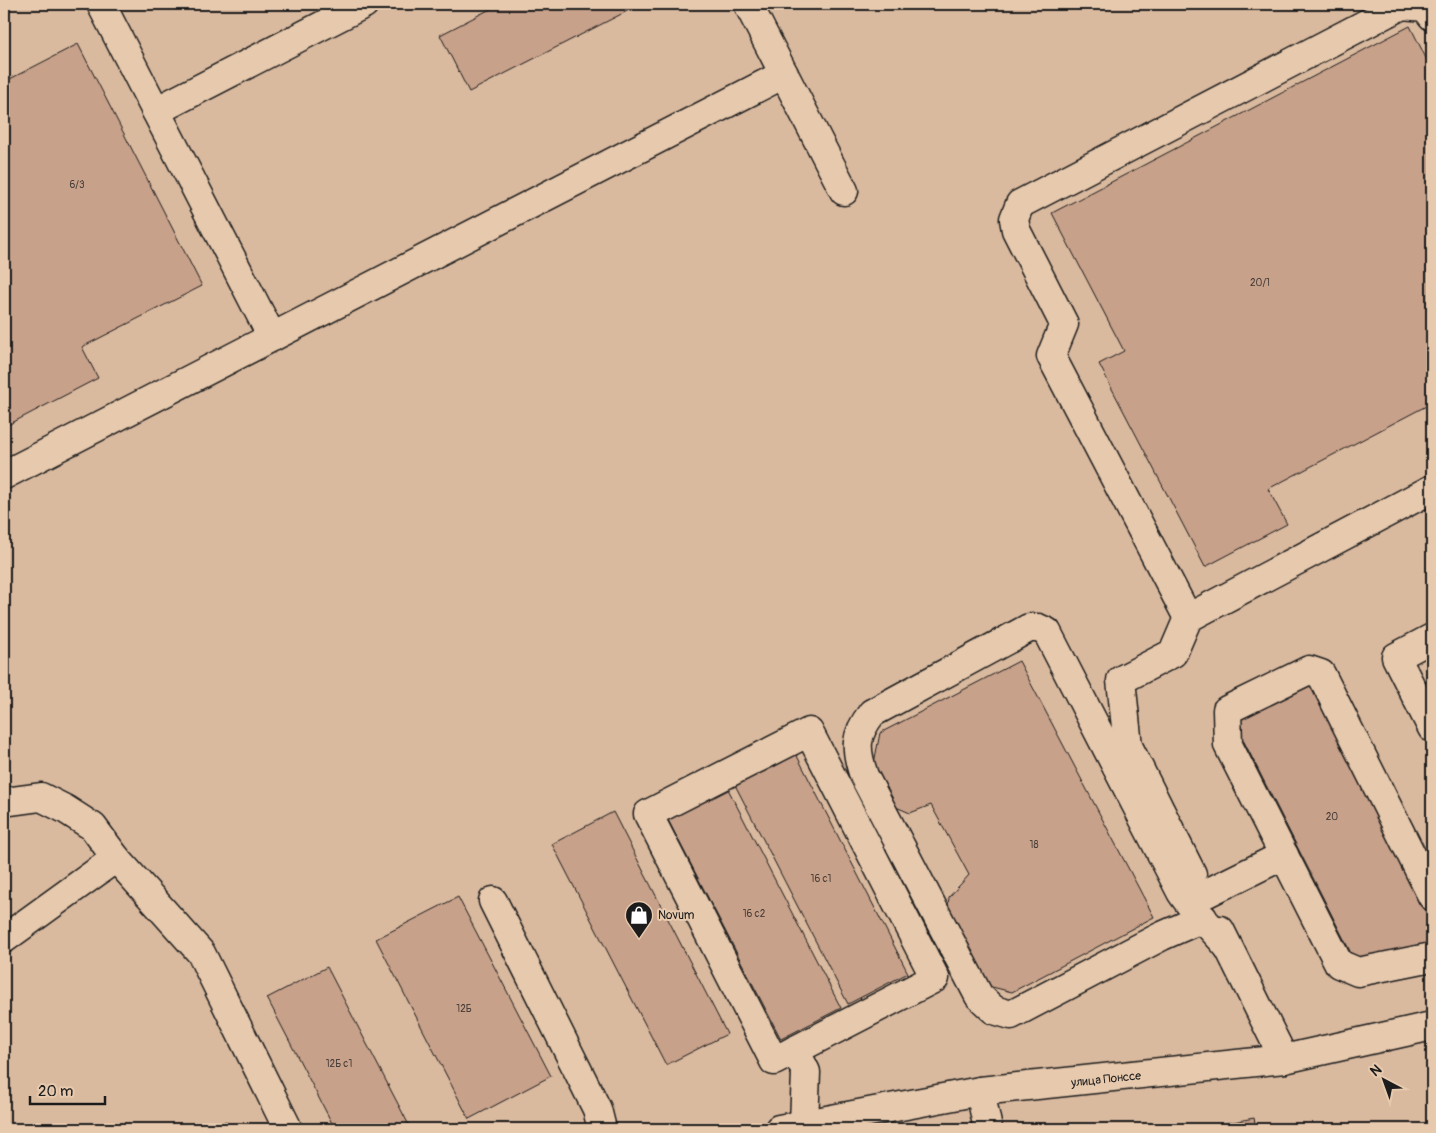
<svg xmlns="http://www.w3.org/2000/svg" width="1436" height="1133" viewBox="0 0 1436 1133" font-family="Pangolin,sans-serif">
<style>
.built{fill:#daba9f}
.building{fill:#c8a18a;stroke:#1c1c1c}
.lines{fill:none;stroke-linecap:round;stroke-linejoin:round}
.minor-casing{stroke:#1c1c1c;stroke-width:31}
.minor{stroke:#e7c9ad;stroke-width:28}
.labels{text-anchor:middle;stroke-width:4;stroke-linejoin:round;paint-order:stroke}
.number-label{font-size:10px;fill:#473d38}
.poi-label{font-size:12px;fill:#1c1c1c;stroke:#e7c9ad;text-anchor:start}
.street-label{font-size:12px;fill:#1c1c1c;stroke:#e7c9ad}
</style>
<rect width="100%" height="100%" fill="#e7c9ad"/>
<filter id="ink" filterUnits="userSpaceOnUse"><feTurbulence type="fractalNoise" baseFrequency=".02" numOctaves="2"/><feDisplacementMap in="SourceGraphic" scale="10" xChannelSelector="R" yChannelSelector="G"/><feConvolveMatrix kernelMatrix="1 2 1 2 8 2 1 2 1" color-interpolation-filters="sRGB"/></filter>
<g filter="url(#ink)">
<rect class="built" x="4" y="4" width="1428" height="1125"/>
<g class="building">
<path d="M500 4H641L469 92 440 35Z"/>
<path d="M1410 26 1432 70V403L1268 489 1287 524 1205 567 1099 364 1124 351 1052 213Z"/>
<path d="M78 44 202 286 82 347 98 378 4 427V82Z"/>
<path d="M1019 661 1154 917 1012 992 988 986 947 915 949 897 969 875 931 805 910 813 896 807 874 763 880 733Z"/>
<path d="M1313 677 1432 915V945L1355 961 1232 718Z"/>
<path d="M795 752 908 973 848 1004 734 783Z"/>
<path d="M727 787 841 1008 781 1039 667 818Z"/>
<path d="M613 812 727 1034 666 1065 552 844Z"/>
<path d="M458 897 551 1076 469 1119 376 939Z"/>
<path d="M327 967 411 1129H335L267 998Z"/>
<path d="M1254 1118 1256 1129H1196Z"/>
<path d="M226 1121 231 1129H210Z"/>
</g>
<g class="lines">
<g class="minor-casing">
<g id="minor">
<path d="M101 4 272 337"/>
<path d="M748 4 844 191"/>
<path d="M156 111 364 4"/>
<path d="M4 475 784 74"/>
<path d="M1188 618 1051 356 1064 324 1016 230 1014 219 1020 204 1402 5 1425 7 1432 16"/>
<path d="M1432 638 1396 657 1432 728"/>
<path d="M809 732 935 978 774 1061 648 814Z"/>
<path d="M4 802 41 797 65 809 93 827 116 858 201 953 288 1129"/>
<path d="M1192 874 1128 746 1121 680 1173 653 1188 618 1432 489"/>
<path d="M1203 895 1284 855"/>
<path d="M1432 896 1321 674 1309 670 1227 710 1228 745 1339 964 1358 972 1432 957"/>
<path d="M493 901 597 1109 602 1129"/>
<path d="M1203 918 1162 936 1011 1015 994 1010 979 996 864 776C855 749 854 736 872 713L1029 628H1038L1047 632 1181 892C1194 912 1213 929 1228 947"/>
<path d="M1220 930 1284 1059"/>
<path d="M4 939 116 858"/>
<path d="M795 1050 806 1072 804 1124"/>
<path d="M980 1091 988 1129"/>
<path d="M779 1129 980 1091 1284 1059 1432 1026"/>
</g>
</g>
<use href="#minor" class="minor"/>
</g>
</g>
<defs>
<g id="shop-pin" transform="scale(1.4375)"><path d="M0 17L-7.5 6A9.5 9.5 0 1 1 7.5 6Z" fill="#1c1c1c" stroke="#e7c9ad"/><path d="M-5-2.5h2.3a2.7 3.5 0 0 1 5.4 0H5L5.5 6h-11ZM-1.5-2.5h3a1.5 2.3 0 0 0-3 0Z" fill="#fff"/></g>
</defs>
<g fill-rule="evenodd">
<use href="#shop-pin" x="639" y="915"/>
</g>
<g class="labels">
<g class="number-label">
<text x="77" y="188">6/3</text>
<text x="1260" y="286">20/1</text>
<text x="1332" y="820">20</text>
<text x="1034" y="848">18</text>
<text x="821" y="882">16 с1</text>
<text x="754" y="917">16 с2</text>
<text x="464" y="1012">12Б</text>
<text x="339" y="1067">12Б с1</text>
</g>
<g class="poi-label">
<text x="658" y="919">Novum</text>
</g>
<g class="street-label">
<text transform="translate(1106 1079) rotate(-6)" y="4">улица Понссе</text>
</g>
</g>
<rect width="1436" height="1133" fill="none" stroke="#e7c9ad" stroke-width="20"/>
<rect x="10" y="10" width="1416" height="1113" fill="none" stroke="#1c1c1c" stroke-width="2" filter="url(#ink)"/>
<g transform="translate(1384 1080) rotate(319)" stroke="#e7c9ad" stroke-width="4" paint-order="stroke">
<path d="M0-4L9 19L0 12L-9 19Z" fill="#1c1c1c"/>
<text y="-8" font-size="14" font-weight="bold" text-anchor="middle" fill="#1c1c1c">N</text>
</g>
<path d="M30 1096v8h75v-8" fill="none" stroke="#1c1c1c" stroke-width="2.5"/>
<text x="38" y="1096" font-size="15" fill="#1c1c1c" stroke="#e7c9ad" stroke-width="4" paint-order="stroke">20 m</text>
</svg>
